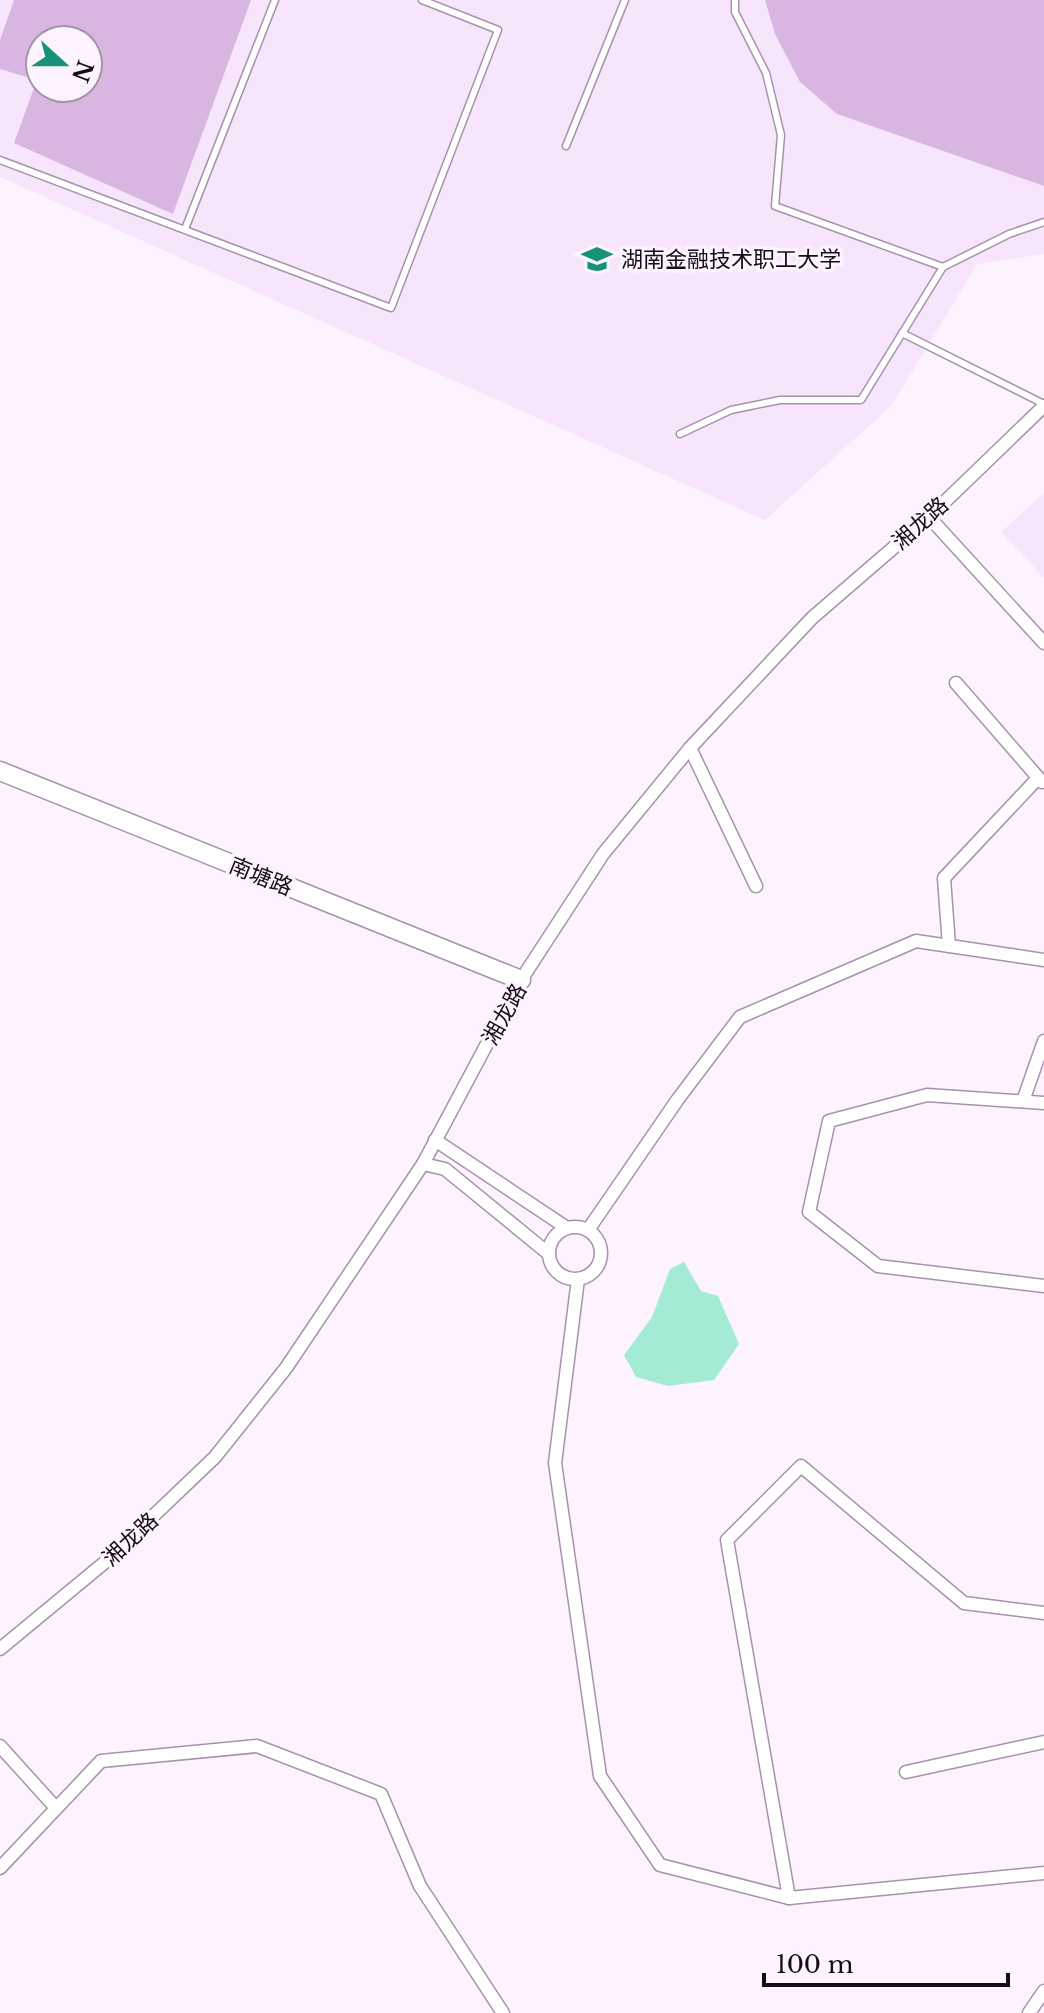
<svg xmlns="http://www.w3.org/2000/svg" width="1044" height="2013" viewBox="0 0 1044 2013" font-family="'Libre Baskerville','Noto Sans SC',serif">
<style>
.built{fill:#f7e6fb;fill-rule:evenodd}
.green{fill:#d9b5e1;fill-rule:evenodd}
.water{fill:#a3ebd5}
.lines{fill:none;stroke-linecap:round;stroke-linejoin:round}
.lane-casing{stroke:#a792ac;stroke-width:9}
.street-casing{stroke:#a792ac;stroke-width:15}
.secondary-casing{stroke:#a792ac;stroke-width:21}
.lane{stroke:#fff;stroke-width:6}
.street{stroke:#fff;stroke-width:12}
.secondary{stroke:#fff;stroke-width:18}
.labels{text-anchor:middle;stroke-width:7;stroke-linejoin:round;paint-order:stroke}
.poi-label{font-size:22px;fill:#150d16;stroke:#fcf3fe;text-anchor:start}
.street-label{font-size:22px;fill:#150d16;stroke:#fcf3fe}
</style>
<rect width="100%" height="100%" fill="#fcf3fe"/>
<g class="built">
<path d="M0 0H1044V254L977 264 892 405 765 520 0 177ZM40 40H88V88H40Z"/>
<path d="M1044 493V578L1001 532Z"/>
</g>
<g class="green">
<path d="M14 0H251L173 214 14 143 37 80 0 69V40ZM40 40H88V88H40Z"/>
<path d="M765 0H1044V186L837 114 800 82 775 34Z"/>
</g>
<path class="water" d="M684 1262 701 1291 718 1296 739 1344 714 1380 668 1386 636 1377 624 1355 652 1317 670 1269Z"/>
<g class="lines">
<g class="lane-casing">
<g id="lane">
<path d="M735 0V12L766 73 781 135 775 206 943 267"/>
<path d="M566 146 625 0"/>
<path d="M0 160 391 308 498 30 422 0"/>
<path d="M185 229 275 0"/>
<path d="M902 333 1044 404"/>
<path d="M680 434 731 410 780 400H861L943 267 1009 234 1044 222"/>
</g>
</g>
<g class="street-casing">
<g id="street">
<path d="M929 517 1044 643"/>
<path d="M956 683 1042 782"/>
<path d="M690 748 756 886"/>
<path d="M949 946 944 878 1038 778"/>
<path d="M1023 1101 1044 1041"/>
<path d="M1044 1103 927 1095 829 1121 809 1212 878 1266 1044 1286"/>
<path d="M435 1140 567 1228"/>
<path d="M423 1164 445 1169 549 1254"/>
<circle cx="575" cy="1253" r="26"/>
<path d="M588 1230 678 1099 740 1017 916 941 1044 960"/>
<path d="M578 1279 555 1463 600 1776 660 1865 789 1898 1044 1873"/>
<path d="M0 1649 104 1563 215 1457 286 1368 423 1164 521 980 603 854 690 748 812 618 929 517 1044 406"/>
<path d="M0 1746 56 1808"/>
<path d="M906 1772 1044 1742"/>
<path d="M0 1868 101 1761 257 1746 381 1794 420 1886 503 2013"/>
<path d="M789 1898 727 1540 801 1466 964 1603 1044 1613"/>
<path d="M1029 2013 1044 1991"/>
</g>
</g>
<g class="secondary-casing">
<path id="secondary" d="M0 771 521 980"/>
</g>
<use href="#lane" class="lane"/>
<use href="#street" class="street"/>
<use href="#secondary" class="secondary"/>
</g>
<defs>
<g id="school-bare" transform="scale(2.4)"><path d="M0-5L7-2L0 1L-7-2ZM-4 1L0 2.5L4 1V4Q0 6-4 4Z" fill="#179278" stroke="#fcf3fe" stroke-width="2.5" paint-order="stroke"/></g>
</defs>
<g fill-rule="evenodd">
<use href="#school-bare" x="597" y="259"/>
</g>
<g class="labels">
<g class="poi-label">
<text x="621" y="267">湖南金融技术职工大学</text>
</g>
<g class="street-label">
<text transform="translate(920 523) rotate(-42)" y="8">湘龙路</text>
<text transform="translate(261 876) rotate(22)" y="8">南塘路</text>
<text transform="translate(504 1014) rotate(-61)" y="8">湘龙路</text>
<text transform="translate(130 1539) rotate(-43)" y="8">湘龙路</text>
</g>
</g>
<g transform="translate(64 64) rotate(111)"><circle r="38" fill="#fcf3fe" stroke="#a097a1" stroke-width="2"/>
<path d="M0-6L14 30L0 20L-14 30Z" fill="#179278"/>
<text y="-12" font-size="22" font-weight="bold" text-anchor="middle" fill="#150d16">N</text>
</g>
<path d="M764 1973v12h244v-12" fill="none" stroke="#150d16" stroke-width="4"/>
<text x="776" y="1973" font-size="24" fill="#150d16" stroke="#fcf3fe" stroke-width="6" paint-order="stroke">100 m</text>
</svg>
